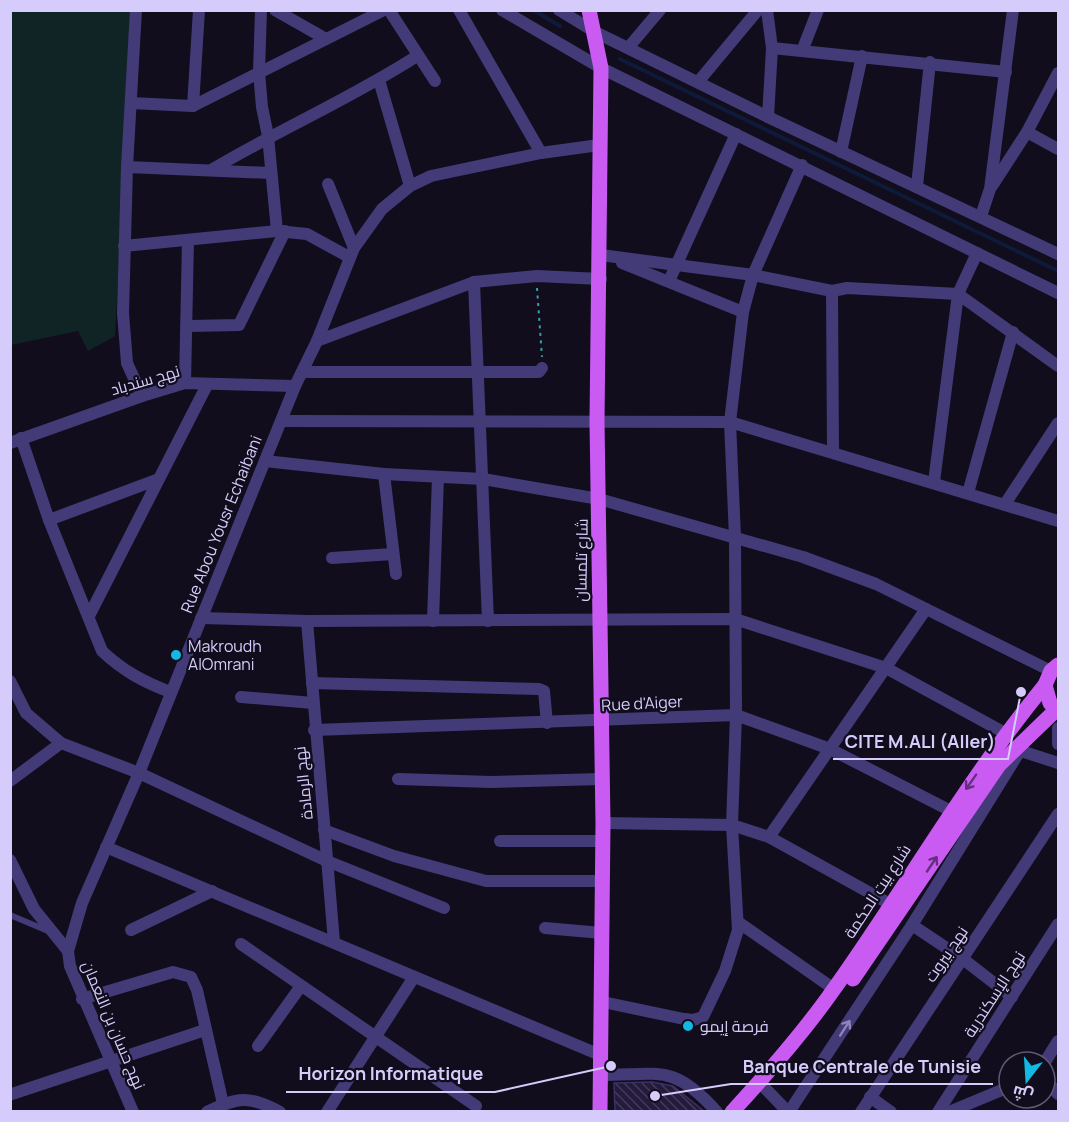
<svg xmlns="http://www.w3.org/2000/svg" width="1069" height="1122" viewBox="0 0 1069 1122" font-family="Manrope,Cairo,sans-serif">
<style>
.pitch{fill:#102426}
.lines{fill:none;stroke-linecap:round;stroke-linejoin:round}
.stream{stroke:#0e1a3a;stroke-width:4}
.building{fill:url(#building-back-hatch);stroke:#3e2e66;stroke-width:1.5}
.path{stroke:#35a2a6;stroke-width:2;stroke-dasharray:3 4.5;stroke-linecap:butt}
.service{stroke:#433b78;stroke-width:6}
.minor{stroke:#433b78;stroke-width:12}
.primary{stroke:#c95bf3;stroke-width:15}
.oneway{stroke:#64307d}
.oneway2{stroke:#8c84ba}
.poi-dot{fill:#10bae3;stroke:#110d1c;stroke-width:2}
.labels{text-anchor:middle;stroke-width:4.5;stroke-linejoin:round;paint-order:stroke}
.street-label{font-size:16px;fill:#d6ccfb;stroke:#110d1c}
.poi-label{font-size:16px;fill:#d6ccfb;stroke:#110d1c;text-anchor:start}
.leader{fill:none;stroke:#d6ccfb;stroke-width:2}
.callout-dot{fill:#d6ccfb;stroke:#110d1c;stroke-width:2}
.callout-label{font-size:18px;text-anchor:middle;font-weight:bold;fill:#d6ccfb;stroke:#110d1c;stroke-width:4.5;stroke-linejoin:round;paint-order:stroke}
</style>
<defs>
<pattern id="building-back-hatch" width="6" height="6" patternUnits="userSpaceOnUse" patternTransform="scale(1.5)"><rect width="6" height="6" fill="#241a3c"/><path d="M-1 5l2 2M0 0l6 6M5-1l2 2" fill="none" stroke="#433a59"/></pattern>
</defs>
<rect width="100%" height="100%" fill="#110d1c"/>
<path class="pitch" d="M10 11H132L115 336 88 351 78 331 11 345Z"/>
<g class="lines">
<g class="stream">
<path d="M533 10 560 26"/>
<path d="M620 59 1058 271"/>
</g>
</g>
<path class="building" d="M652 1082 673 1086 705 1112H615L614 1083Z"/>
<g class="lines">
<path class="path" d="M537 288 542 357"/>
<path class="service" d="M10 915 48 931"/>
<g class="minor">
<path d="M136 10 127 167 123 313 127 363 142 396"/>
<path d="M261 10 259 72 262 107 268 136 277 231"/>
<path d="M275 10 326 39"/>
<path d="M389 10 435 81"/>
<path d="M459 10 541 153"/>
<path d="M502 10 601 68 1058 293"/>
<path d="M559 10 595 32 768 117 1058 254"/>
<path d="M767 10 772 48 768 117"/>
<path d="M628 48 660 10"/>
<path d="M772 48 1006 72"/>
<path d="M802 51 818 10"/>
<path d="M379 80 410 186"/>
<path d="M698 82 758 10"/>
<path d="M131 103 193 106 384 10"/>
<path d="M193 106 199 10"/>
<path d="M1027 132 1058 149"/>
<path d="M841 152 862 56"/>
<path d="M127 167 270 173"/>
<path d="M213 169C280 129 352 98 417 56"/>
<path d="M328 184 354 248"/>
<path d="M917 186 930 62"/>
<path d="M992 186 1027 132 1058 73"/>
<path d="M981 216 990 189 1013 10"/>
<path d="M124 246 277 231 307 234 349 257"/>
<path d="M601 255 753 275 832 291 847 288 958 294 1058 366"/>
<path d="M622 263 743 312"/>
<path d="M669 281 736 134"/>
<path d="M474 282 488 621"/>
<path d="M832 291 833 451"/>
<path d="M189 326 239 325 285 231"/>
<path d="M317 341 474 282 537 276 601 279"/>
<path d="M302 372H539L542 368"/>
<path d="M185 383 188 240"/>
<path d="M282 421 730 422 1058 521"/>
<path d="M21 438 49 520 102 651C123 671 144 682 170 692"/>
<path d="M10 443 142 396 185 383 295 386"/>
<path d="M265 461 384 474 483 479 599 499 803 557 876 584 1051 671"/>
<path d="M384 474 396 574"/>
<path d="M934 482 958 294 977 253"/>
<path d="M968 493 1013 332"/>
<path d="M1005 504 1058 423"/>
<path d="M49 520 156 480"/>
<path d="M332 558 393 554"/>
<path d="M89 616 207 385"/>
<path d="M201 618 307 621 735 619 886 668 1005 733"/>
<path d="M307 621 334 942"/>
<path d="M433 621 438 477"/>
<path d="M10 681 26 713 61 743 139 773 327 861 444 908"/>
<path d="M312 683 539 689 544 691 547 723"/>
<path d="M241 697 313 703"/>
<path d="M1058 728V744"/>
<path d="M314 730 736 715 830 749 951 811"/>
<path d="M1021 751 1058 763"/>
<path d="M398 779 491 782 601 779"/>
<path d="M10 781 61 743"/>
<path d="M603 823 732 825 769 837 890 904"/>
<path d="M324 830 394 856 486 881H602"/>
<path d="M769 837 926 609"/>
<path d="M500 841H602"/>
<path d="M106 847 600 1055"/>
<path d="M10 860 34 909 68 951"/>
<path d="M738 922 834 989"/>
<path d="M912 925 963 959 1012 997"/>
<path d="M545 928 602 933"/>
<path d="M131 930 212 891"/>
<path d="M241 944 476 1106"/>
<path d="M82 999 173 972 191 977 197 990 223 1104"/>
<path d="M603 1002 684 1019 693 1020 703 1017 725 971 738 930 732 825 736 715 735 537 730 422 743 312 753 275 802 165"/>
<path d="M258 1046 301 986"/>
<path d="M1045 1062 1058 1041"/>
<path d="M601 1075C660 1075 673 1063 717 1112"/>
<path d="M1045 1079 1058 1094"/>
<path d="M759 1082 788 1112"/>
<path d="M12 1094 205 1030"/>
<path d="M870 1097 891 1112"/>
<path d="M133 1112 70 966 68 951 82 903 139 773 295 386 317 341 354 248 382 209 410 186 431 176 541 153 599 145"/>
<path d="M207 1112C238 1097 249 1095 280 1112"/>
<path d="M327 1112 414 977"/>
<path d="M789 1112 912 925 1023 746"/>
<path d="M861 1112 1058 814"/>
<path d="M938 1112 1058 924"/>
<path d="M949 1112 1009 1087"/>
</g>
<g class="primary">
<path d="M589 10 601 68 597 421 603 823 600 1112"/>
<path d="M1058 665 1051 671 1045 685 1050 703 1058 710"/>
<path d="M853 979 999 765 1057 709"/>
<path d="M732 1112C768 1073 804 1032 834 989 906 888 966 781 1045 685"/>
</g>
</g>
<defs><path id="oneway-shaft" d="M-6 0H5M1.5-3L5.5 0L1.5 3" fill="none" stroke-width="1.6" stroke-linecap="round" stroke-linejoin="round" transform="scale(1.5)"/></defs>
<g class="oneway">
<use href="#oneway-shaft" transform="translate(971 782) rotate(125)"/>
<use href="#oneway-shaft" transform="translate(932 864) rotate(-56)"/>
</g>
<use class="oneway2" href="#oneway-shaft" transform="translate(845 1028) rotate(-57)"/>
<g class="poi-dot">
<circle cx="176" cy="655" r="6"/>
<circle cx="688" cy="1026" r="6"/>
</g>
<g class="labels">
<g class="street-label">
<text transform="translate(145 380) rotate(-16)" y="6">نهج سندباد</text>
<text transform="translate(221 524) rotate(-68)" y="6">Rue Abou Yousr Echaibani</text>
<text transform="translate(581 560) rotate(-89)" y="6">شارع تلمسان</text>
<text transform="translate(642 703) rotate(-3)" y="6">Rue d'Aiger</text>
<text transform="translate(303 783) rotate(-96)" y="6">نهج الرمادة</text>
<text transform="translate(877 891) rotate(-57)" y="6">شارع بيت الحكمة</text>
<text transform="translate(946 954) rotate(-56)" y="6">نهج بيروت</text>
<text transform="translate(994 994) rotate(-57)" y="6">نهج الإسكندرية</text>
<text transform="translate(114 1025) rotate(67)" y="6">نهج حسان بن النعمان</text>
</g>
<g class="poi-label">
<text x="188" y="652">Makroudh<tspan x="188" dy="18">AlOmrani</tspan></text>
<text x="700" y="1032">فرصة إيمو</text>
</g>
</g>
<path class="leader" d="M1021 692L1008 759H833M655 1096L731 1084H993M611 1066L495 1092H286"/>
<g class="callout-dot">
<circle cx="1021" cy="692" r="6"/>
<circle cx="655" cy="1096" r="6"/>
<circle cx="611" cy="1066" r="6"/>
</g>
<g class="callout-label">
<text x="920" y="748">CITE M.ALI (Aller)</text>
<text x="862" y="1073">Banque Centrale de Tunisie</text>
<text x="391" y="1080">Horizon Informatique</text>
</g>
<rect width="1069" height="1122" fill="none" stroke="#d6ccfb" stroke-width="24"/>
<g transform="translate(1027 1080) rotate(197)"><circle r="28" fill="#110d1c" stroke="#605975" stroke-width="1.5"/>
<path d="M0-4.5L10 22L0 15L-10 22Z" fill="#10bae3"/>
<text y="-9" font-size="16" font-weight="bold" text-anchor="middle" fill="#d6ccfb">ش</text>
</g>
</svg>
